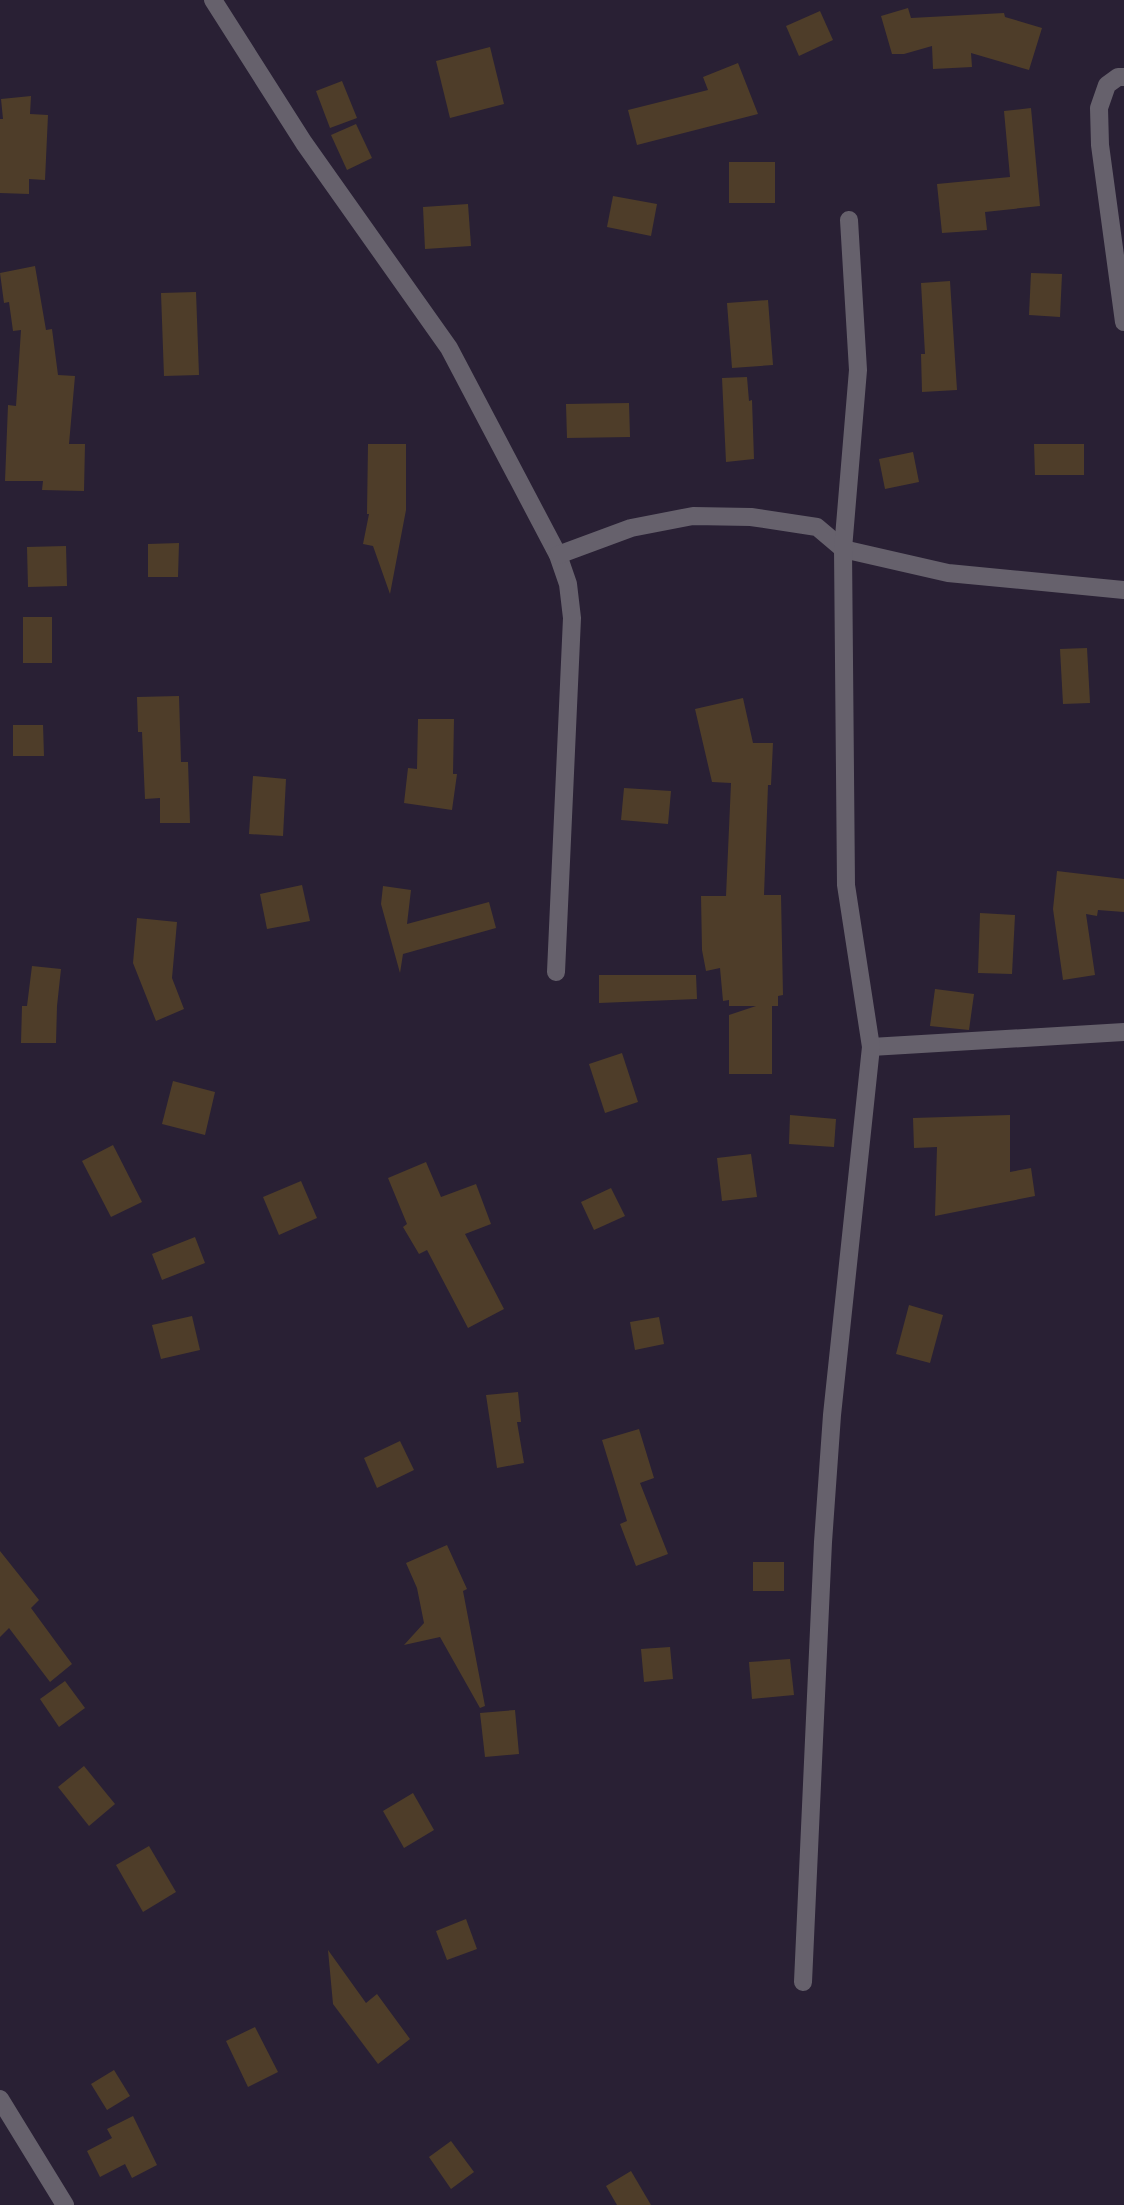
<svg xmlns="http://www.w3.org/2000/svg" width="1124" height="2205" viewBox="0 0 1124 2205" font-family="Ubuntu,sans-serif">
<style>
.building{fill:#4e3d29}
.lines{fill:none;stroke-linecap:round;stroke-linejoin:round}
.minor{stroke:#66616c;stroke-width:18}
</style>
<rect width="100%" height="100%" fill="#292034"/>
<g class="building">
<path d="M908 8 911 18 1004 13 1005 17 1042 28 1029 70 971 53 972 67 933 69 932 46 904 54H892L881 16Z"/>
<path d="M820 11 833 40 799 56 786 26Z"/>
<path d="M490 47 504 104 450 118 436 61Z"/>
<path d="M738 63 758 114 637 145 628 110 708 90 703 77Z"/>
<path d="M342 81 357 118 330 128 316 91Z"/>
<path d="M31 96 30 114 48 115 45 180 29 179V194L0 193V119H3L1 99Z"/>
<path d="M1031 108 1040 206 985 212 987 230 942 233 937 184 1010 177 1004 111Z"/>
<path d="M356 124 372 158 347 170 331 135Z"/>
<rect x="729" y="162" width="46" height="41"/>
<path d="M613 196 657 204 651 236 607 227Z"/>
<path d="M468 204 471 246 425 249 423 207Z"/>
<path d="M35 266 46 330 52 329 58 375 75 376 69 444H85L84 491 42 490 43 481H5L8 405 16 406 21 330 13 331 9 302 4 303 0 273Z"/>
<path d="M1031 273 1062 274 1060 317 1029 315Z"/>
<path d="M950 281 957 390 922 392 921 354H925L921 283Z"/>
<path d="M196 292 199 375 164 376 161 293Z"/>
<path d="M768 300 773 365 732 368 727 303Z"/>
<path d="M747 377 749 401 752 400 754 459 726 462 722 378Z"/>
<path d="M629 403 630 437 567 438 566 404Z"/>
<path d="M368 444H406V510L390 594 373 546 363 544 369 514H367Z"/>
<path d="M1034 444H1084V475H1035Z"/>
<path d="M913 452 919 482 885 489 879 459Z"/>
<path d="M179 543 178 577H148V544Z"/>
<path d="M66 546 67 586 28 587 27 547Z"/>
<rect x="23" y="617" width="29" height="46"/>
<path d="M1087 648 1090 703 1063 704 1060 649Z"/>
<path d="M179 696 181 762H188L190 823H160V798L145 799 142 732H138L137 697Z"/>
<path d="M743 698 753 743H773L771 785H768L764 895H781L783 995 778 996V1006H772V1074H729V1015L756 1006H729V1000L723 1001 720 968 706 971 702 950 701 896H726L731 783 712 782 695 709Z"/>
<path d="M418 719H454L453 774H457L452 810 404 803 408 768 417 769Z"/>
<path d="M13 725H43L44 756H13Z"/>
<path d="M253 776 286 779 283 836 249 834Z"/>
<path d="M624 788 671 791 668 824 621 820Z"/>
<path d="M1057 871 1124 879V912L1098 910 1097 916 1086 914 1095 975 1063 980 1053 909Z"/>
<path d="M302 885 310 921 267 929 260 894Z"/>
<path d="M383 886 411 890 407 924 489 902 496 928 403 954 400 973 381 904Z"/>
<path d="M980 913 1015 915 1012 974 978 973Z"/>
<path d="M137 918 177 922 172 978 184 1009 156 1021 133 963Z"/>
<path d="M32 966 61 969 57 1006 56 1043H21L22 1006H27Z"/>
<path d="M599 975H696L697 999 599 1003Z"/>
<path d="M935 989 974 994 969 1030 930 1026Z"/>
<path d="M622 1053 638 1102 605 1113 589 1064Z"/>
<path d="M173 1081 215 1092 205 1135 162 1124Z"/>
<path d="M790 1115 836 1119 834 1147 789 1144Z"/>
<path d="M1010 1115V1172L1031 1168 1035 1196 935 1216 937 1147 914 1148 913 1118Z"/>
<path d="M113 1145 142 1202 111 1217 82 1161Z"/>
<path d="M751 1154 757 1197 722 1201 717 1158Z"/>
<path d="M426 1162 441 1197 476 1184 491 1224 465 1234 504 1309 468 1328 427 1250 419 1254 403 1227 407 1224 388 1178Z"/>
<path d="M301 1181 317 1218 279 1235 263 1197Z"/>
<path d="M611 1188 625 1216 594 1230 581 1202Z"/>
<path d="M195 1237 205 1263 162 1280 152 1254Z"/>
<path d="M909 1305 943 1315 930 1363 896 1354Z"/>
<path d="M192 1316 200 1350 161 1359 152 1325Z"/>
<path d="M659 1317 664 1344 635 1350 630 1322Z"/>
<path d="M518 1392 521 1422H517L524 1463 497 1468 486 1395Z"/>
<path d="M639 1429 654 1478 640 1483 668 1554 636 1566 620 1524 627 1521 602 1440Z"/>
<path d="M400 1441 414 1470 377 1488 364 1458Z"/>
<path d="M447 1545 467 1589 463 1591 485 1706 480 1708 440 1637 404 1645 424 1623 417 1588 406 1563Z"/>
<path d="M0 1551 39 1600 31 1608 72 1664 50 1682 9 1628 0 1637Z"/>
<rect x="753" y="1562" width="31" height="29"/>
<path d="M670 1647 673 1679 644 1682 641 1649Z"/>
<path d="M790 1659 794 1695 752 1699 749 1662Z"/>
<path d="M65 1681 85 1708 59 1727 40 1699Z"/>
<path d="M515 1710 519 1754 485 1757 480 1713Z"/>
<path d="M84 1766 115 1804 89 1826 58 1787Z"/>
<path d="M413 1793 434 1830 404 1848 383 1811Z"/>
<path d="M149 1846 176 1892 143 1912 116 1865Z"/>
<path d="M466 1919 477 1949 447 1960 436 1931Z"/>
<path d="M328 1950 366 2003 377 1994 410 2039 378 2064 333 2004Z"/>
<path d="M255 2027 278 2072 248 2087 226 2041Z"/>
<path d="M114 2070 130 2096 107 2110 91 2084Z"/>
<path d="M133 2116 157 2165 132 2178 125 2164 100 2177 87 2151 112 2138 107 2129Z"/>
<path d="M451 2141 474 2172 451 2189 429 2157Z"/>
<path d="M631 2171 651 2205H617L606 2186Z"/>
</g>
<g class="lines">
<g class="minor">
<path d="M213 0 304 143 449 348 558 555 568 584 572 618 556 972"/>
<path d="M1124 77H1118L1107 85 1099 108 1100 145 1124 322"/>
<path d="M558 555 631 528 693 516 751 517 817 527 843 549 948 573 1124 590"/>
<path d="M871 1047 1124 1032"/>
<path d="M803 1982 823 1542 832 1415 871 1047 846 885 843 549 858 370 849 220"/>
<path d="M0 2099 65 2205"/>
</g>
</g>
</svg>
